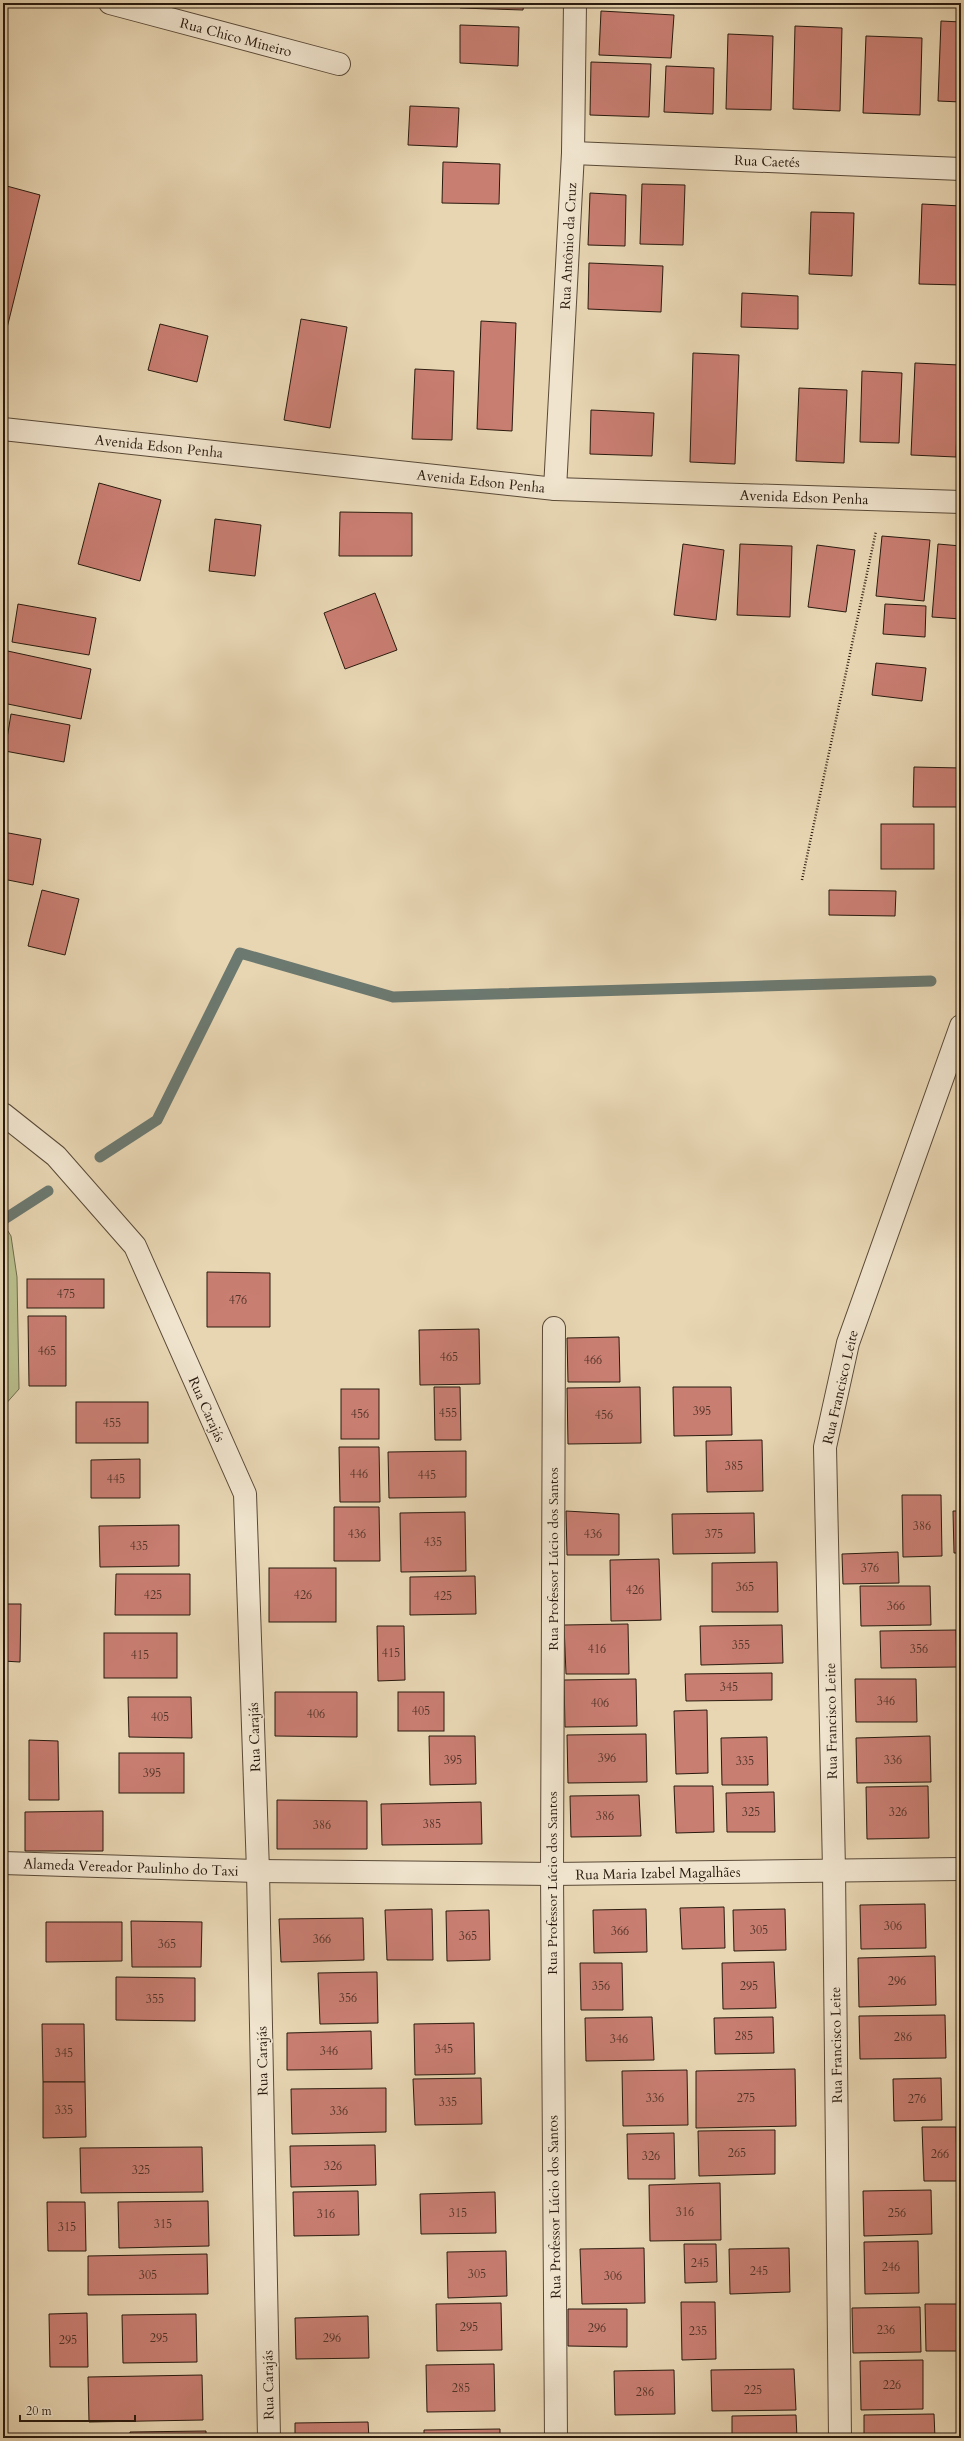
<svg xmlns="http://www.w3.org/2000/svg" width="964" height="2441" viewBox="0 0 964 2441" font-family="Cardo,serif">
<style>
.green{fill:#b8bd8b;stroke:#706c4c}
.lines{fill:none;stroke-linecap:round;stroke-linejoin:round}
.stream{stroke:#6c7970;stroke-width:11}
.building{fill:#c97e72;stroke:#291a0e}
.minor-casing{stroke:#594937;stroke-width:24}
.path{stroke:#291a0e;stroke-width:2.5;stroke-dasharray:1 2;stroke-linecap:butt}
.minor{stroke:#f0e4ce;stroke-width:22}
.labels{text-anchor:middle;stroke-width:3.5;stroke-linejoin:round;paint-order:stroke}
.number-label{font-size:12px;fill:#513327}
.street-label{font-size:14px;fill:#291a0e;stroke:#f0e4ce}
</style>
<rect width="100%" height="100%" fill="#e8d6b3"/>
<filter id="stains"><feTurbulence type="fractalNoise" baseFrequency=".005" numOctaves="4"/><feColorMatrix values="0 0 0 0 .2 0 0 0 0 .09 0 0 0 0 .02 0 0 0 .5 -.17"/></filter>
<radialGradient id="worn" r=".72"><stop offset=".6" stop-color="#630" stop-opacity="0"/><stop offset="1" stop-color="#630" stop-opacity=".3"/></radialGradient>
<path class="green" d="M3 1223 11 1236 17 1277 19 1389 3 1407Z"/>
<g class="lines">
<g class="stream">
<path d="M100 1157 157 1120 240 953 393 997 931 981"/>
<path d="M3 1220 48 1191"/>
</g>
</g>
<g class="building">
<path d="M460 3H524L523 10 460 8Z"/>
<path d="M601 11 674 15 671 58 599 55Z"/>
<path d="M941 21 961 22V102L938 101Z"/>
<path d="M460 25 519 27 518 66 460 63Z"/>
<path d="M795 26 842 28 840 111 793 109Z"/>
<path d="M728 34 773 36 771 110 726 109Z"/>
<path d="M866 36 922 38 920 115 863 113Z"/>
<path d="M591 62 651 64 649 117 590 115Z"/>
<path d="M666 66 714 68 713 114 664 112Z"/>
<path d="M410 106 459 108 457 147 408 145Z"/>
<path d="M443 162 500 164 499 204 442 203Z"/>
<path d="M642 184 685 185 683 245 640 244Z"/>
<path d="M3 185 40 195 3 344Z"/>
<path d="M590 193 626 195 625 246 588 245Z"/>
<path d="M922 204 961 206V285L919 284Z"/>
<path d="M811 212 854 213 852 276 809 274Z"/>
<path d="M589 263 663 266 661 312 588 309Z"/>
<path d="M742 293 798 296V329L741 327Z"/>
<path d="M301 319 347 327 330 428 284 420Z"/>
<path d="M481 321 516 323 512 431 477 429Z"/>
<path d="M160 324 208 336 197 382 148 370Z"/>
<path d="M693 353 739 355 735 464 690 462Z"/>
<path d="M915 363 959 365 956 457 911 455Z"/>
<path d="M415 369 454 371 452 440 412 439Z"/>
<path d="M862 371 902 373 899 443 860 442Z"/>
<path d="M799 388 847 390 844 463 796 461Z"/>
<path d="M591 410 654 413 652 456 590 454Z"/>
<path d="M99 483 161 500 140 581 78 564Z"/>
<path d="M340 512 412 513V556H339Z"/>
<path d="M215 519 261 525 255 576 209 571Z"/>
<path d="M882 536 930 540 924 601 876 596Z"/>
<path d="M683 544 724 550 716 620 674 615Z"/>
<path d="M740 544 792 546 790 617 737 615Z"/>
<path d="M938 544 961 546V619L932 617Z"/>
<path d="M817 545 855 550 846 612 808 607Z"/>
<path d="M375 593 397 650 345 669 324 613Z"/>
<path d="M18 604 96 618 89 655 12 642Z"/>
<path d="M885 604 926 606 925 637 883 634Z"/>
<path d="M3 650 91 669 81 719 3 703Z"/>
<path d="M876 663 926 668 922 701 872 695Z"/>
<path d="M11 714 70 725 64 762 5 751Z"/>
<path d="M914 767 961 768V807H913Z"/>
<rect x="881" y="824" width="53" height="45"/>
<path d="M3 832 41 839 33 885 3 879Z"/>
<path d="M42 890 79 899 65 955 28 946Z"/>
<path d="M829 890 896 891 895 916 829 915Z"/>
<path d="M207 1272 270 1273V1327H207Z"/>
<rect x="27" y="1279" width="77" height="29"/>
<path d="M28 1316H66V1386H29Z"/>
<path d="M479 1329 480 1384 420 1385 419 1330Z"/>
<path d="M619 1337 620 1382H568L567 1338Z"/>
<path d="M434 1387H460L461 1440H435Z"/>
<path d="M640 1387 641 1443 568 1444 567 1388Z"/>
<path d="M673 1387H731L732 1435 674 1436Z"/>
<rect x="341" y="1389" width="38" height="50"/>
<rect x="76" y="1402" width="72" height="41"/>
<path d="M762 1440 763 1491 707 1492 706 1441Z"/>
<path d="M339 1447H379L380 1502H340Z"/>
<path d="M466 1451V1497L389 1498 388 1452Z"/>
<path d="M140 1459V1498H91V1460Z"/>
<path d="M902 1495H941L942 1556 903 1557Z"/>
<path d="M334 1507H379L380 1561H334Z"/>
<path d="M566 1511 619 1514V1555H567Z"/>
<path d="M953 1511H961V1553H954Z"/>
<path d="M465 1512 466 1571 401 1572 400 1513Z"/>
<path d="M754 1513 755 1553 673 1554 672 1514Z"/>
<path d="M179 1525V1566L100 1567 99 1526Z"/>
<path d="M898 1552 899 1583 843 1584 842 1554Z"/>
<path d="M659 1559 661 1620 611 1621 610 1560Z"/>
<path d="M777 1562 778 1612H712V1563Z"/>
<rect x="269" y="1568" width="67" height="54"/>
<path d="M116 1574H190V1615H115Z"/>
<path d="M475 1576 476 1614 410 1615V1577Z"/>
<path d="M860 1586H930L931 1625 861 1626Z"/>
<path d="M3 1604H21L20 1662 3 1661Z"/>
<path d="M628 1624 629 1674H566L564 1625Z"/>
<path d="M782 1625 783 1663 701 1665 700 1626Z"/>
<path d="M377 1626H404L405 1680 378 1681Z"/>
<path d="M956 1630 957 1667 881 1668 880 1631Z"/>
<rect x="104" y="1633" width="73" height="45"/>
<path d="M772 1673V1700L686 1701 685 1674Z"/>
<path d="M636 1679 637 1726 565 1727 564 1680Z"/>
<path d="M855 1679H916L917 1722H856Z"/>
<path d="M275 1692H357V1737L275 1736Z"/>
<rect x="398" y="1692" width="46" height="39"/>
<path d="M128 1697H191L192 1738 129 1737Z"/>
<path d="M707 1710 708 1773 676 1774 674 1711Z"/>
<path d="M958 1726H961V1775H959Z"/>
<path d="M646 1734 647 1782 568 1783 567 1735Z"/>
<path d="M429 1736H475L476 1784 430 1785Z"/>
<path d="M930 1736 931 1782 857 1783 856 1738Z"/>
<path d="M767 1737 768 1785H722L721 1738Z"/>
<path d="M29 1740 58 1741 59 1800H29Z"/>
<rect x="119" y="1753" width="65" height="40"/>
<path d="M674 1786H713L714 1832 676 1833Z"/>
<path d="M928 1786 929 1838 867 1839 866 1787Z"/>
<path d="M774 1792 775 1832H727L726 1793Z"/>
<path d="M639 1795 641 1836 571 1837 570 1796Z"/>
<path d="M277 1800 367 1801V1849H277Z"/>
<path d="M481 1802 482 1844 382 1845 381 1804Z"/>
<path d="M103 1811V1851H25V1812Z"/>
<path d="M925 1904 926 1948 861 1949 860 1905Z"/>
<path d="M724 1907 725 1948 682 1949 680 1908Z"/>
<path d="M432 1909 433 1960H387L385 1910Z"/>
<path d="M646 1909 647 1952 594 1953 593 1910Z"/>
<path d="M785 1909 786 1950 734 1951 733 1910Z"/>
<path d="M489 1910 490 1960 447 1961 446 1911Z"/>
<path d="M363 1918 364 1960 281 1962 279 1919Z"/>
<path d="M131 1921 202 1922 201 1967H132Z"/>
<path d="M46 1922H122V1961L46 1962Z"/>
<path d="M935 1956 936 2005 859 2007 858 1958Z"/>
<path d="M774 1962 776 2008 723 2009 722 1963Z"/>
<path d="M580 1963H622L623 2010H581Z"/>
<path d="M377 1972 378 2023 320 2024 318 1973Z"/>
<path d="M116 1977 195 1978V2021L116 2020Z"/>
<path d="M945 2015 946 2058 860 2059 859 2016Z"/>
<path d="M652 2017 654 2060 586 2061 585 2018Z"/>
<path d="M773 2017 774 2053 715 2054 714 2018Z"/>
<path d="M474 2023 475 2074 415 2075 414 2024Z"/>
<path d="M42 2024H84L85 2082H43Z"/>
<path d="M371 2031 372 2069 287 2070V2033Z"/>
<path d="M795 2069 796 2126 696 2128V2071Z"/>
<path d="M687 2070 688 2125 623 2126 622 2071Z"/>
<path d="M481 2078 482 2124 415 2125 413 2079Z"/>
<path d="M941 2078 942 2120 894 2121 893 2079Z"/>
<path d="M43 2082H85L86 2137 43 2138Z"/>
<path d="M386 2088V2132L292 2134 291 2089Z"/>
<path d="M922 2127H956L957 2181H924Z"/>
<path d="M775 2130V2174L699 2176 698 2131Z"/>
<path d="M674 2133 675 2179H628L627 2134Z"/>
<path d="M375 2145 376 2185 291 2187 290 2146Z"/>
<path d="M202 2147 203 2192 81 2193 80 2148Z"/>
<path d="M720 2183 721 2240 650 2241 649 2185Z"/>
<path d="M931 2190 932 2234 864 2236 863 2191Z"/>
<path d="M358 2191 359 2235 294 2236 293 2192Z"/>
<path d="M495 2192 496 2233 421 2234 420 2194Z"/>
<path d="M208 2201 209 2246 119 2248 118 2202Z"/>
<path d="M47 2202H85L86 2251H48Z"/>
<path d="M918 2241 919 2293 865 2294 864 2242Z"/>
<path d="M684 2244H716L717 2282 685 2283Z"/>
<path d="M644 2248 645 2303 582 2304 580 2249Z"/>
<path d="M789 2248 790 2292 730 2294 729 2249Z"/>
<path d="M506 2251 507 2296 448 2298 447 2252Z"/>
<path d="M207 2254 208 2294 88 2295V2256Z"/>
<path d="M681 2302H715L716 2359 682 2360Z"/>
<path d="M501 2303 502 2350 437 2351 436 2304Z"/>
<path d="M925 2304H961V2351H926Z"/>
<path d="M920 2307 921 2352 853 2353 852 2308Z"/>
<path d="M568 2309H627V2347L568 2346Z"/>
<path d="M87 2313 88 2367H50L49 2314Z"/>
<path d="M196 2314 197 2362 123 2363 122 2315Z"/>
<path d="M368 2316 369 2358 296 2359 295 2318Z"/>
<path d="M923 2360V2409L861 2410 860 2361Z"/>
<path d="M494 2364 495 2411 427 2412 426 2365Z"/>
<path d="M794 2369 796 2410 712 2411 711 2370Z"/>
<path d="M674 2370 675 2414 615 2415 614 2371Z"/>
<path d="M202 2375 203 2420 89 2422 88 2377Z"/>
<path d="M934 2414 935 2438H864V2415Z"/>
<path d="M796 2415 797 2438H732V2416Z"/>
<path d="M368 2422 369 2438H295V2423Z"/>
<path d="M500 2429V2438H424V2430Z"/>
<path d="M206 2431V2438H130V2432Z"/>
<rect x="580" y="2434" width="56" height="4"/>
</g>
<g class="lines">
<g class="minor-casing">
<g id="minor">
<path d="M110 3 339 64"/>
<path d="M573 153 961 169"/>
<path d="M3 429 555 489 961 502"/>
<path d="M555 489 573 153 575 3"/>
<path d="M3 1114 56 1156 135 1246 245 1494 258 1871 269 2438"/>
<path d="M554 1328 552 1874 556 2438"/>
<path d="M3 1863 258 1871 552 1874 961 1869"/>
<path d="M840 2438 834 1870 825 1447 848 1343 961 1026"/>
</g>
</g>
<path class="path" d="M802 880 876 531"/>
<use href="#minor" class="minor"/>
</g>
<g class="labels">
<g class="number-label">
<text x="66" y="1298">475</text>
<text x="238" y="1304">476</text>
<text x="47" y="1355">465</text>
<text x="449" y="1361">465</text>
<text x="593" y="1364">466</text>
<text x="702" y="1415">395</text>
<text x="448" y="1417">455</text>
<text x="360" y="1418">456</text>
<text x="604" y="1419">456</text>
<text x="112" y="1427">455</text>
<text x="734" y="1470">385</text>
<text x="359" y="1478">446</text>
<text x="427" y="1479">445</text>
<text x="116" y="1483">445</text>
<text x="922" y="1530">386</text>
<text x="357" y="1538">436</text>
<text x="593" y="1538">436</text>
<text x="714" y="1538">375</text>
<text x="433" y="1546">435</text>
<text x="139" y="1550">435</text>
<text x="870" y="1572">376</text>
<text x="745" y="1591">365</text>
<text x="635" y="1594">426</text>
<text x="153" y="1599">425</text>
<text x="303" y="1599">426</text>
<text x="443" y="1600">425</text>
<text x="896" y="1610">366</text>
<text x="741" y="1649">355</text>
<text x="597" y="1653">416</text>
<text x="919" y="1653">356</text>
<text x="391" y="1657">415</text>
<text x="140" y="1659">415</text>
<text x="729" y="1691">345</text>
<text x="886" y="1705">346</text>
<text x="600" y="1707">406</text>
<text x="421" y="1715">405</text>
<text x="316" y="1718">406</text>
<text x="160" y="1721">405</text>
<text x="607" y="1762">396</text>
<text x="453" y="1764">395</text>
<text x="893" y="1764">336</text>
<text x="745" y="1765">335</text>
<text x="152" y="1777">395</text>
<text x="751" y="1816">325</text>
<text x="898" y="1816">326</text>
<text x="605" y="1820">386</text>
<text x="432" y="1828">385</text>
<text x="322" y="1829">386</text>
<text x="893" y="1930">306</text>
<text x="759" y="1934">305</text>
<text x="620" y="1935">366</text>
<text x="468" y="1940">365</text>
<text x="322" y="1943">366</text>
<text x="167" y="1948">365</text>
<text x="897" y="1985">296</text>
<text x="601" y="1990">356</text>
<text x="749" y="1990">295</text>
<text x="348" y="2002">356</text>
<text x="155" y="2003">355</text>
<text x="744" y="2040">285</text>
<text x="903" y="2041">286</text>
<text x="619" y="2043">346</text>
<text x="444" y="2053">345</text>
<text x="329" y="2055">346</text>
<text x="64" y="2057">345</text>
<text x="655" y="2102">336</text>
<text x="746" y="2102">275</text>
<text x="917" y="2103">276</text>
<text x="448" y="2106">335</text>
<text x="64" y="2114">335</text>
<text x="339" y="2115">336</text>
<text x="737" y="2157">265</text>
<text x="940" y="2158">266</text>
<text x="651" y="2160">326</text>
<text x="333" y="2170">326</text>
<text x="141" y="2174">325</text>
<text x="685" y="2216">316</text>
<text x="458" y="2217">315</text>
<text x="897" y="2217">256</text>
<text x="326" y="2218">316</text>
<text x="163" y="2228">315</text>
<text x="67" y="2231">315</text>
<text x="700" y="2267">245</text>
<text x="891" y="2271">246</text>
<text x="759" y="2275">245</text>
<text x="477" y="2278">305</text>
<text x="148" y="2279">305</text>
<text x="613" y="2280">306</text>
<text x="469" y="2331">295</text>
<text x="597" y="2332">296</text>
<text x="886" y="2334">236</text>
<text x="698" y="2335">235</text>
<text x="159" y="2342">295</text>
<text x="332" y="2342">296</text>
<text x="68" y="2344">295</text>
<text x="892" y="2389">226</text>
<text x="461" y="2392">285</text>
<text x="753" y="2394">225</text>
<text x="645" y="2396">286</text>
</g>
<g class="street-label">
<text transform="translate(236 37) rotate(15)" y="5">Rua Chico Mineiro</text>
<text transform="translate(767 161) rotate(2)" y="5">Rua Caetés</text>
<text transform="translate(568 246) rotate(-87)" y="5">Rua Antônio da Cruz</text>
<text transform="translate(159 446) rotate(6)" y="5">Avenida Edson Penha</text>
<text transform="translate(481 481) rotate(6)" y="5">Avenida Edson Penha</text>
<text transform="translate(804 497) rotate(2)" y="5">Avenida Edson Penha</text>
<text transform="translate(840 1387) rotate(-77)" y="5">Rua Francisco Leite</text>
<text transform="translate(207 1409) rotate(66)" y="5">Rua Carajás</text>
<text transform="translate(553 1559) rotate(-90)" y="5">Rua Professor Lúcio dos Santos</text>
<text transform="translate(831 1721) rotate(-91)" y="5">Rua Francisco Leite</text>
<text transform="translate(254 1737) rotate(-92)" y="5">Rua Carajás</text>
<text transform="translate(131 1867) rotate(2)" y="5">Alameda Vereador Paulinho do Taxi</text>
<text transform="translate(658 1873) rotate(-1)" y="5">Rua Maria Izabel Magalhães</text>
<text transform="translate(552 1883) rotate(-90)" y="5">Rua Professor Lúcio dos Santos</text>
<text transform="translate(836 2045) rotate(-91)" y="5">Rua Francisco Leite</text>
<text transform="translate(262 2061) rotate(-91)" y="5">Rua Carajás</text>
<text transform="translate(554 2207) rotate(-91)" y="5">Rua Professor Lúcio dos Santos</text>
<text transform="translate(268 2385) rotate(-91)" y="5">Rua Carajás</text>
</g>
</g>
<rect width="964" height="2441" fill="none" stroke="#e8d6b3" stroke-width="16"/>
<rect x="4" y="4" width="956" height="2433" fill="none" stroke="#291a0e" stroke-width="2"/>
<rect x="8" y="8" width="948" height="2425" fill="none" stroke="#291a0e"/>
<path d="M20 2415v6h115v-6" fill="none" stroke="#291a0e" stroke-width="2"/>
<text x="26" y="2415" font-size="12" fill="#291a0e" stroke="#f0e4ce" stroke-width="3" paint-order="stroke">20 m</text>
<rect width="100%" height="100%" filter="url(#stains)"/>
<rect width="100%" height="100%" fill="url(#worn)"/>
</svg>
